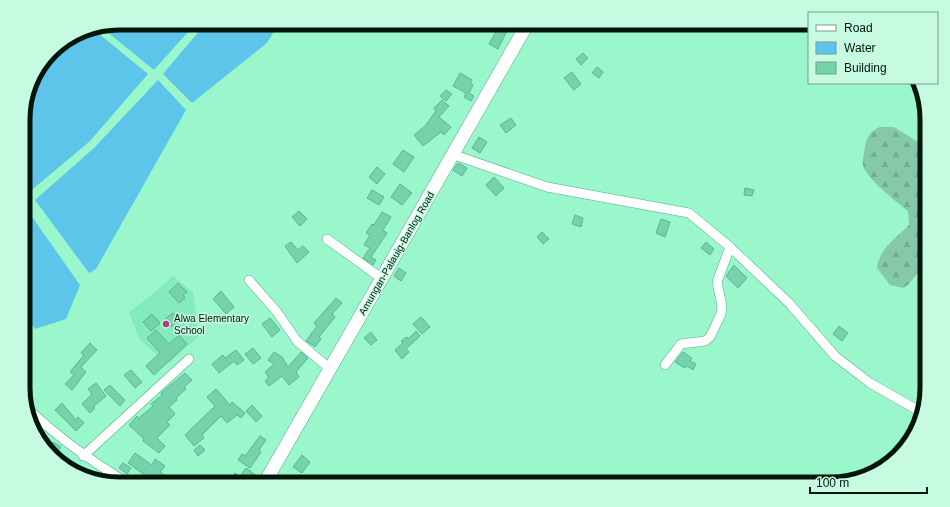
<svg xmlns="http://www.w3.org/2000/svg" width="950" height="507" viewBox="0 0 950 507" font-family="Arial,sans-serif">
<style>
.built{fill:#84ebbe}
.forest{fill:url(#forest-firs)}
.water{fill:#5dc5e9}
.building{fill:#76d2aa;stroke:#59b68f}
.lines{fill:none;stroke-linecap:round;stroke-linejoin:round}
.street-casing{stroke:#50ae87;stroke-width:10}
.secondary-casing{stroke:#50ae87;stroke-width:14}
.street{stroke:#fff;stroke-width:9}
.secondary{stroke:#fff;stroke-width:13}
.poi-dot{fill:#b23789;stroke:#c6fbe1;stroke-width:1.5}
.labels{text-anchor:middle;stroke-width:3;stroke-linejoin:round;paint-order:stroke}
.street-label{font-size:10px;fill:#00160b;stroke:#c6fbe1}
.poi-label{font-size:10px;fill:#00160b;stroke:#c6fbe1;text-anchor:start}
.rim{fill:none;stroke:#00160b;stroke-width:5}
</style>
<defs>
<pattern id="forest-firs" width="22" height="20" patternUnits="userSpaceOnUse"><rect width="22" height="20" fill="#85c9aa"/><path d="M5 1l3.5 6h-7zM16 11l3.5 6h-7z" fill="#71ac91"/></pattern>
</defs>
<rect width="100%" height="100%" fill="#9af7cc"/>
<path class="built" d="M173 276 193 292 199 336 168 364 139 339 129 312 155 292Z"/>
<path class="forest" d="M880 127H894L926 147 927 261 909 284 903 288 890 285 877 268C879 249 896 238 909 225L908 211C895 200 872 184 864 168 861 162 864 154 865 147 866 138 871 130 880 127Z"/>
<g class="water">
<path d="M119 23H196L154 70 101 27Z"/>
<path d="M206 23H279L267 43 192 103 163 74Z"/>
<path d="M92 28 148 74 90 141 27 194 23 189V113L33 77 56 47 83 30Z"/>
<path d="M158 80 186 110 96 269 89 273 35 200 94 148Z"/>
<path d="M23 204 80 285 66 319 35 329 24 312Z"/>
</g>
<g class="building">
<path d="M501 23H511L498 49 489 44Z"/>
<path d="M583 53 588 58 581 65 576 59Z"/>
<path d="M597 67 603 72 599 78 592 73Z"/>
<path d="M572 72 581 84 574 90 564 78Z"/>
<path d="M460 73 472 80 470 83 473 85 469 93 474 96 471 101 464 97 466 93 453 86Z"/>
<path d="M446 90 452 94 446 101 440 96Z"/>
<path d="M442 100 449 106 439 117 451 127 444 135 441 132 423 146 414 135 425 126 436 111 434 108Z"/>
<path d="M511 118 516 125 506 133 500 125Z"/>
<path d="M479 137 487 142 480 153 472 148Z"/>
<path d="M403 150 414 157 404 172 393 164Z"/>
<path d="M458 163 467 168 462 176 453 170Z"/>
<path d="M377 167 385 174 377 184 369 177Z"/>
<path d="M494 177 504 188 496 196 486 185Z"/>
<path d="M400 184 412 193 402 205 391 197Z"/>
<path d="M745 188 754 190 752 196 744 195Z"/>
<path d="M372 190 384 197 379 205 367 198Z"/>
<path d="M299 211 307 219 300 226 292 217Z"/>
<path d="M382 212 391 217 383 230 387 233 371 257 376 260 373 265 363 258 370 248 364 245 370 235 366 233 372 224 374 225Z"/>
<path d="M575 215 583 218 581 227 572 224Z"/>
<path d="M661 219 670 222 665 237 656 233Z"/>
<path d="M542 232 549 239 543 244 537 237Z"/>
<path d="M291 242 298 250 303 246 309 252 297 263 285 246Z"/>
<path d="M706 242 714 249 710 255 701 248Z"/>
<path d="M734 265 747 278 738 288 726 276Z"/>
<path d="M399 268 406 273 401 281 394 276Z"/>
<path d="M178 283 187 292 183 295 185 298 179 303 169 292Z"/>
<path d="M221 291 234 307 226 314 213 299Z"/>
<path d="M336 298 342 303 332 314 335 317 319 337 321 339 315 347 306 341 317 326 314 323Z"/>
<path d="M173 313 179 320 171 327 165 319Z"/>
<path d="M152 314 160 323 151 331 143 322Z"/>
<path d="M421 317 430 327 422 334 413 324Z"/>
<path d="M270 318 280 330 272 337 262 324Z"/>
<path d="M839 326 848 333 842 341 833 334Z"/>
<path d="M156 330 169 344 179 335 187 344 154 375 146 366 160 353 147 338Z"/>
<path d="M416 331 420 336 406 349 409 352 402 359 395 350 403 343 401 341 407 337 408 339Z"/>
<path d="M371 332 377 340 371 345 364 338Z"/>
<path d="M90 343 97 350 81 367 86 372 72 390 65 384 74 375 70 372 84 355 81 353Z"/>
<path d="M253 348 261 358 253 364 245 354Z"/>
<path d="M236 350 244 360 237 365 234 361 219 373 212 364 223 355 225 358Z"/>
<path d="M274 352 282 357 288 367 301 352 308 358 296 372 299 377 289 385 282 376 269 386 265 381 269 378 265 372 274 364 268 360Z"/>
<path d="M683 352 692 358 690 361 696 364 693 370 687 366 685 368 675 362Z"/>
<path d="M131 370 142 382 135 388 124 375Z"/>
<path d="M185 373 192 380 184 387 186 389 176 398 177 400 169 407 175 414 167 422 170 425 157 438 165 446 159 453 143 441 144 439 129 425 137 416 139 418 153 406 151 404 162 395 161 393Z"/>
<path d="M96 383 106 396 93 407 95 408 90 413 82 404 92 394 88 389Z"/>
<path d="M110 385 125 400 120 406 104 390Z"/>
<path d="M216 389 230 405 232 402 245 413 241 418 237 415 227 423 221 416 202 435 204 438 194 446 185 435 215 406 207 397Z"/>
<path d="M62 403 76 420 78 417 84 423 76 431 55 410Z"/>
<path d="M252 405 262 416 256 422 246 411Z"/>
<path d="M43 434 52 443 53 442 61 447 56 455 39 439Z"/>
<path d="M260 436 266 440 259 450 261 452 250 468 238 460 242 454 245 456Z"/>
<path d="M200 445 205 450 198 456 194 450Z"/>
<path d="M135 453 152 465 155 459 165 466 160 472 167 477 163 484H153L144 478 146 476 128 463Z"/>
<path d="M302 455 310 462 302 473 293 467Z"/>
<path d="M123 463 131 468 127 474 119 468Z"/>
<path d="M246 468 257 476 252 484H227L235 473 240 476Z"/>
</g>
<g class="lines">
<g class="street-casing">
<g id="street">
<path d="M452 154 547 187 689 213 730 247 789 303 835 356 870 383 921 412"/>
<path d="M327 239 381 278"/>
<path d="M249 280 277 312 297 341 329 368"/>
<path d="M665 365 681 344 705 341 710 337 721 314 722 306 717 282 730 247"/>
<path d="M27 408C60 439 90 460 129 484"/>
<path d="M83 456 189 359"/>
</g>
</g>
<g class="secondary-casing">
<path id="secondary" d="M264 484 528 23"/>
</g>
<use href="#street" class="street"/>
<use href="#secondary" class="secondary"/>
</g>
<circle class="poi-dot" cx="166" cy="324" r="4"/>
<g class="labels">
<g class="street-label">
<text transform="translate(396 253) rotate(-60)" y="4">Amungan-Palauig-Banlog Road</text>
</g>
<g class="poi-label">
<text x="174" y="322">Alwa Elementary<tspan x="174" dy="12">School</tspan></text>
</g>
</g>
<path d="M0 0H950V507H0ZM119 30H831A89 89 0 0 1 920 119V388A89 89 0 0 1 831 477H119A89 89 0 0 1 30 388V119A89 89 0 0 1 119 30Z" fill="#c6fbe1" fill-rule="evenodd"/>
<path class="rim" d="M119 30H831A89 89 0 0 1 920 119V388A89 89 0 0 1 831 477H119A89 89 0 0 1 30 388V119A89 89 0 0 1 119 30Z"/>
<rect x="808" y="12" width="130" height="72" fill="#c6fbe1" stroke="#779f8b"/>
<rect x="816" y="25" width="20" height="6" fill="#ffffff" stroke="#779f8b"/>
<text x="844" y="32" font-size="12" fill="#00160b">Road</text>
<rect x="816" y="42" width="20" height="12" fill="#5dc5e9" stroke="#779f8b"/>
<text x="844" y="52" font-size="12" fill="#00160b">Water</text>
<rect x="816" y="62" width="20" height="12" fill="#76d2aa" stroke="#779f8b"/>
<text x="844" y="72" font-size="12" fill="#00160b">Building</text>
<path d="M810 487v6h117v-6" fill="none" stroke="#00160b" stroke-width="2"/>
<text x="816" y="487" font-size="12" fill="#00160b" stroke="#c6fbe1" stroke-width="3" paint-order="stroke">100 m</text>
</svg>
